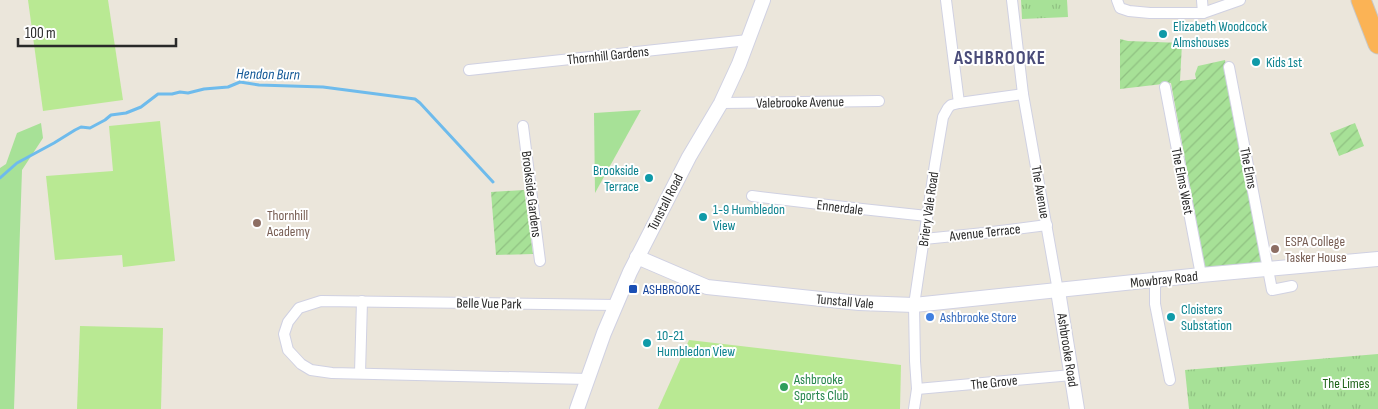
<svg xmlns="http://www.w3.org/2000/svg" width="1378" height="409" viewBox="0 0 1378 409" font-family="'Sofia Sans Condensed',sans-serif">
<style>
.grass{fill:#a7e197}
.park{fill:url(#park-tufts)}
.garden{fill:url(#garden-furrows)}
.pitch{fill:#b9e993}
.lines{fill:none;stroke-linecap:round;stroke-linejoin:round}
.stream{stroke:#6ebbec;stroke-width:3}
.street-casing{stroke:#d0d1e2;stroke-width:12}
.secondary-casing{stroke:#d0d1e2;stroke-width:16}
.highway-casing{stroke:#c7c7c7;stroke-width:21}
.street{stroke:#fff;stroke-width:10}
.secondary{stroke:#fff;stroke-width:14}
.highway{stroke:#fbb355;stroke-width:19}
.culture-dot{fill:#0f9aa8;stroke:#fff;stroke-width:2}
.education-dot{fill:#8d6e63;stroke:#fff;stroke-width:2}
.transit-dot{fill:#1a4fb4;stroke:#fff;stroke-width:2}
.shop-dot{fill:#3f7fe0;stroke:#fff;stroke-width:2}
.leisure-dot{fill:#2e9e5b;stroke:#fff;stroke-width:2}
.labels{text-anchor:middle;stroke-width:4;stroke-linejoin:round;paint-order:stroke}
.culture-label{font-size:14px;fill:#0d838f;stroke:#fff;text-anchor:start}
.street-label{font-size:14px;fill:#292929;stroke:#fff}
.education-label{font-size:14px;fill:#785e54;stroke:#fff;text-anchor:start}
.transit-label{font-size:14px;fill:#164399;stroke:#fff;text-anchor:start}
.shop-label{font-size:14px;fill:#366cbe;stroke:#fff;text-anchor:start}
.leisure-label{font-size:14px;fill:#27864d;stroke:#fff;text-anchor:start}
.park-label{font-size:14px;fill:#20641a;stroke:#fff}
.water-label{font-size:15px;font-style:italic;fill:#0f5696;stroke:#fff}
.district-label{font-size:19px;font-weight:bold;letter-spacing:1px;fill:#4a4c79;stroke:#fff}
</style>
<defs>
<pattern id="park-tufts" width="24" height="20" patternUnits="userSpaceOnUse" patternTransform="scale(1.25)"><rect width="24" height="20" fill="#a7e197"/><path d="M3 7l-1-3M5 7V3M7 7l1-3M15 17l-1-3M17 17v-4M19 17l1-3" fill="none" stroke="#90c182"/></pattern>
<pattern id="garden-furrows" width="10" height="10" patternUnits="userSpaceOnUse" patternTransform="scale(1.25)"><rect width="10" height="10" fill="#a7e197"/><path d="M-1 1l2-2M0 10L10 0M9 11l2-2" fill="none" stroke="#90c182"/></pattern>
</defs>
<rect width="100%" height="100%" fill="#ebe6db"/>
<g class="grass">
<path d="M641 110 595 193 594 113Z"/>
<path d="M41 123 43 138 22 170 14 409H0V168L6 164 17 133Z"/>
</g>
<g class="park">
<path d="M1021 0H1067L1068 17 1022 19Z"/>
<path d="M1378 354V409H1189L1185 370Z"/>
</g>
<g class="garden">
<path d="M1120 39 1128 41 1182 43 1180 81 1196 79 1195 74 1198 66 1225 60 1262 262 1205 268 1171 83 1120 89Z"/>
<path d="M1355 123 1364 146 1339 156 1330 133Z"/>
<path d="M524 190 533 254 496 255 491 192Z"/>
</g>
<g class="pitch">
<path d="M28 0H108L123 100 43 111Z"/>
<path d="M160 121 175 261 123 267 122 255 55 260 46 176 113 171 109 126Z"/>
<path d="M80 326 163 328 161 409H77Z"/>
<path d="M689 340 901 365 900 409H658Z"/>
</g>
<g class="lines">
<path class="stream" d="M0 178 17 163 54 143 75 130 81 127 90 128 105 120 111 115 126 113 141 107 158 94H172L180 92 188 93 204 89 228 87 240 82 259 85 323 87 415 99 420 103 493 182"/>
<g class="street-casing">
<g id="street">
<path d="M946 0 959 103"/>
<path d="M1012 0 1023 94 1058 291"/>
<path d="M1117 0 1120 8 1129 11 1150 13H1203L1240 0"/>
<path d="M1202 0 1203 13"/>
<path d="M1229 67 1272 290 1292 286"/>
<path d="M469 70 748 40"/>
<path d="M1165 87 1201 275"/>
<path d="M721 103 879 101"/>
<path d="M523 126 540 261"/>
<path d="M752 196 862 209 927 216"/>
<path d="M924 239 984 233 1047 225"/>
<path d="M1155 280V304L1170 380"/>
<path d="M360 373 362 301"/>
<path d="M588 379 332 373 311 370 301 364 288 350 284 334 288 322 299 308 321 301 616 305"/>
<path d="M917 389 1072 375"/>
<path d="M914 409 917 389 915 361 914 305 935 164 943 117 948 108 951 105 959 103 1023 94"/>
</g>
</g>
<g class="secondary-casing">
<g id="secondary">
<path d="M637 257 707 287 859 303 914 305 1201 275 1378 259"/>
<path d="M1058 291 1077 409"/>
<path d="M577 409 604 333 630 272 689 157 721 103 739 64 763 0"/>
</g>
</g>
<g class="highway-casing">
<path id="highway" d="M1361 0 1378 44"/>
</g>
<use href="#street" class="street"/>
<use href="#secondary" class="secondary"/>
<use href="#highway" class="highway"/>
</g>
<g class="culture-dot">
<circle cx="1163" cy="34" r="5"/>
<circle cx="1256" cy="62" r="5"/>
<circle cx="649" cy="178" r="5"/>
<circle cx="703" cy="217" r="5"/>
<circle cx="1171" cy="317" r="5"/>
<circle cx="647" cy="343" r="5"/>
</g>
<g class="education-dot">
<circle cx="257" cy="223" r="5"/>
<circle cx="1275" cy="249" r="5"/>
</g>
<rect class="transit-dot" x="628" y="284" width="10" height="10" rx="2.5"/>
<circle class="shop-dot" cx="930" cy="317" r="5"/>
<circle class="leisure-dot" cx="784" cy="387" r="5"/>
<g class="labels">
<g class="culture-label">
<text x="1173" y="31">Elizabeth Woodcock<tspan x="1173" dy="16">Almshouses</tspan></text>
<text x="1266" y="67">Kids 1st</text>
<text x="639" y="175" text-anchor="end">Brookside<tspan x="639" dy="16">Terrace</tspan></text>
<text x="713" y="214">1-9 Humbledon<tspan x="713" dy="16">View</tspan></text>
<text x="1181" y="314">Cloisters<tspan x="1181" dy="16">Substation</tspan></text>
<text x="657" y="340">10-21<tspan x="657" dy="16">Humbledon View</tspan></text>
</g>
<g class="street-label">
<text transform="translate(608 55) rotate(-6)" y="5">Thornhill Gardens</text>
<text transform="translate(800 102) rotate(-1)" y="5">Valebrooke Avenue</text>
<text transform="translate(1249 168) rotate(79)" y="5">The Elms</text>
<text transform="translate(1183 181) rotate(79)" y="5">The Elms West</text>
<text transform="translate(1041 192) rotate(80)" y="5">The Avenue</text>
<text transform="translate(532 194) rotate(83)" y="5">Brookside Gardens</text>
<text transform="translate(665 202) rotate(-63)" y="5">Tunstall Road</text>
<text transform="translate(840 207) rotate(7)" y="5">Ennerdale</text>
<text transform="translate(928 209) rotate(-82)" y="5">Briery Vale Road</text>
<text transform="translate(985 232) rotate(-6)" y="5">Avenue Terrace</text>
<text transform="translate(1164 279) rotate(-6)" y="5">Mowbray Road</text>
<text transform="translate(845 301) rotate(5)" y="5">Tunstall Vale</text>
<text transform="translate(489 303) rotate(1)" y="5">Belle Vue Park</text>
<text transform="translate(1068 350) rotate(81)" y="5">Ashbrooke Road</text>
<text transform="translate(994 382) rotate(-6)" y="5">The Grove</text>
</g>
<g class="education-label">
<text x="267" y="220">Thornhill<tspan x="267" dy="16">Academy</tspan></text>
<text x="1285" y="246">ESPA College<tspan x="1285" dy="16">Tasker House</tspan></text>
</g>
<g class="transit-label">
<text x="643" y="294">ASHBROOKE</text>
</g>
<g class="shop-label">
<text x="940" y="322">Ashbrooke Store</text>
</g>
<g class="leisure-label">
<text x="794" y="384">Ashbrooke<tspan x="794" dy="16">Sports Club</tspan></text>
</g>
<g class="park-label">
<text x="1346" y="388">The Limes</text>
</g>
<g class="water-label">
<text transform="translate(268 74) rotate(1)" y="5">Hendon Burn</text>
</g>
<g class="district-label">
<text x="1000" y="64">ASHBROOKE</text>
</g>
</g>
<path d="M18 38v8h158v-8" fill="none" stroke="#292929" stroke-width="2.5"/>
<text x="25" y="38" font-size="15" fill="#292929" stroke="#ffffff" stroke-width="4" paint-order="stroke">100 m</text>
</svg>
